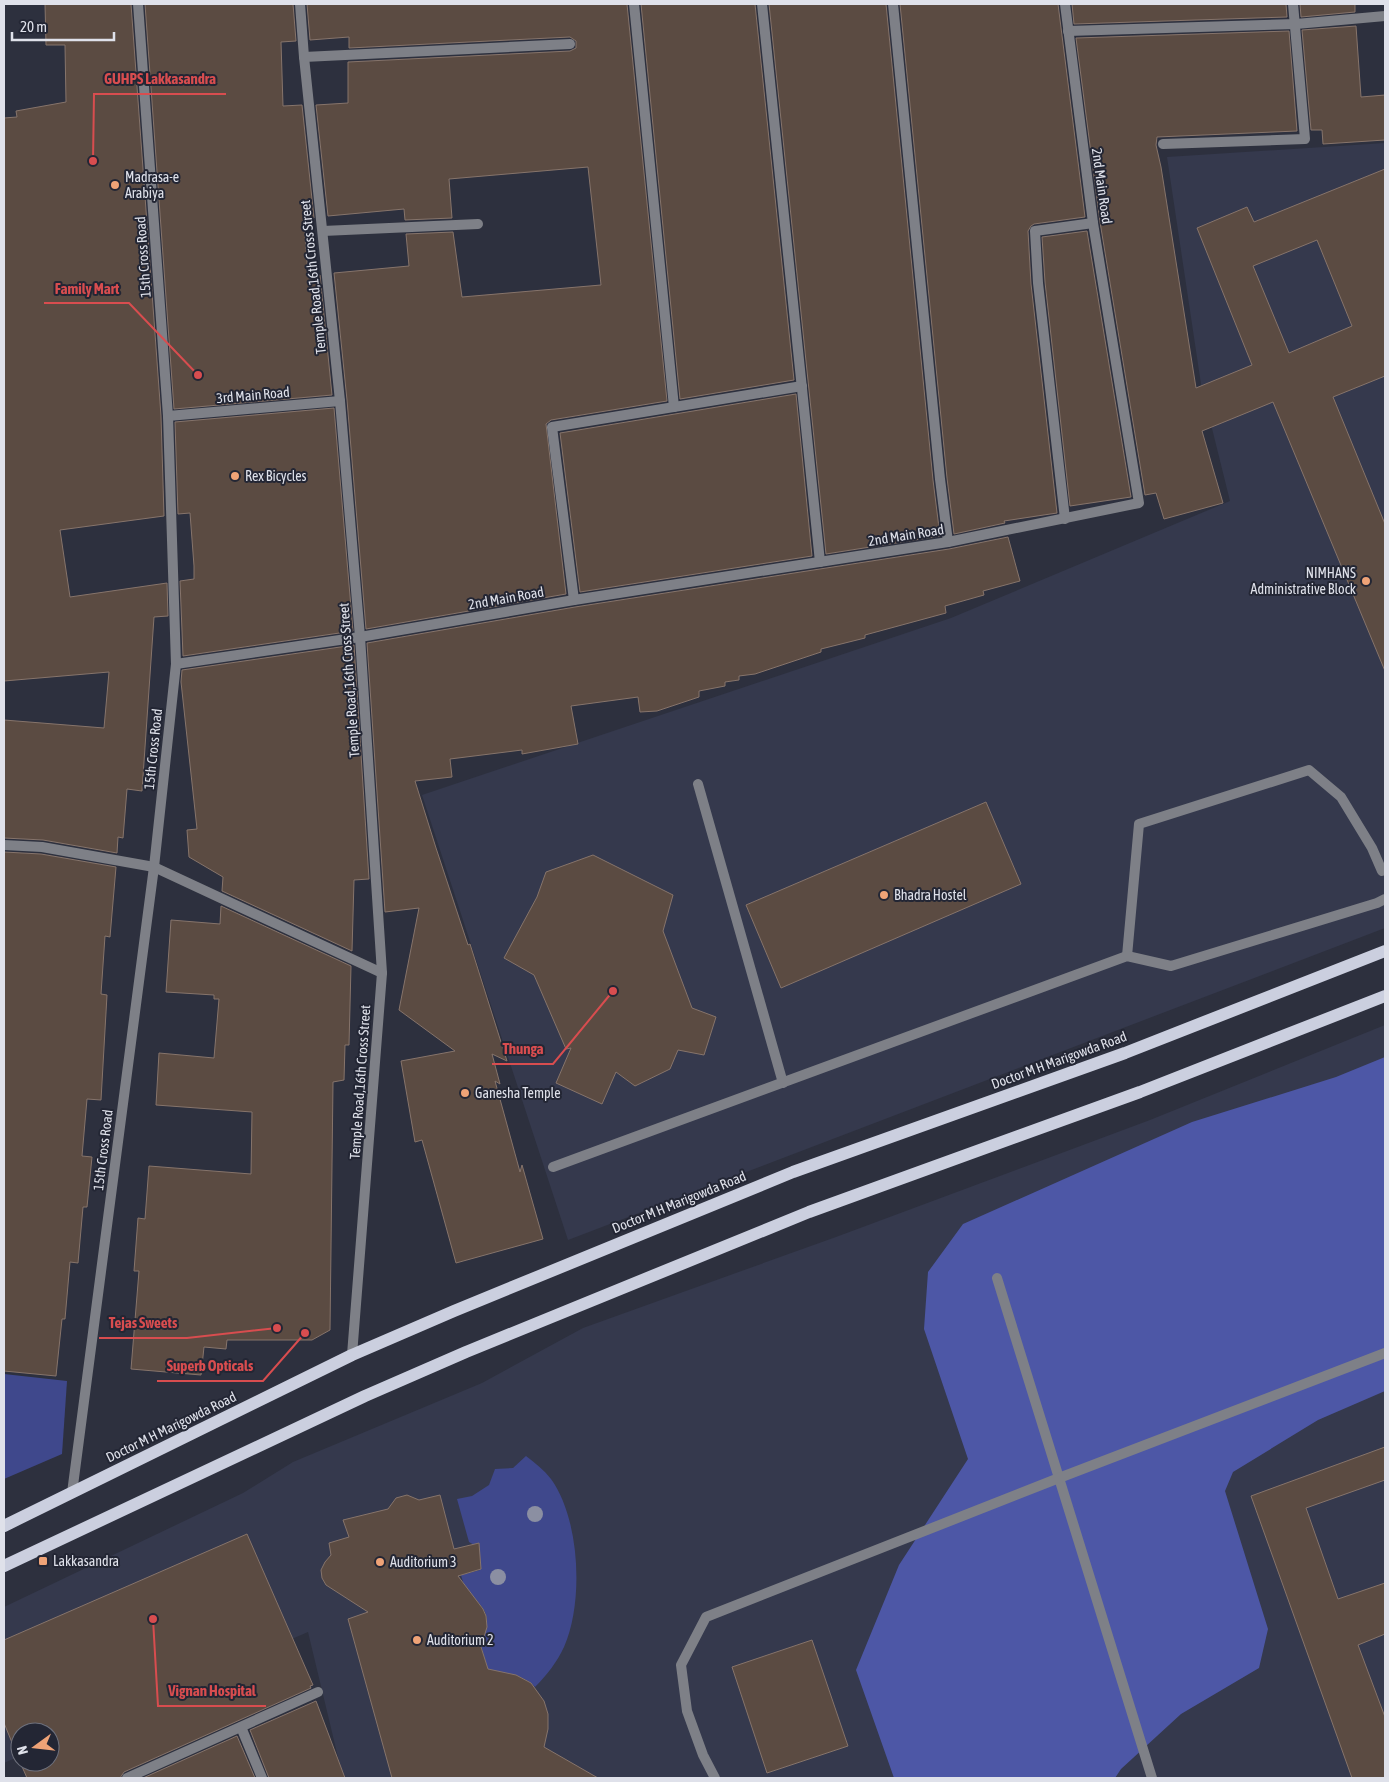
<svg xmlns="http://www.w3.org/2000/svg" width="1389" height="1782" viewBox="0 0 1389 1782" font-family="'Asap Condensed',sans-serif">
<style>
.built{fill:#35394d}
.green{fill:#3f488c}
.forest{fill:#4d57a6}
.building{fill:#5b4b42;stroke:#86746b;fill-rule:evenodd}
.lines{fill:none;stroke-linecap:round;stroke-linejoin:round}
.lane{stroke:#7e8087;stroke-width:10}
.street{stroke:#7e8087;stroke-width:10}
.primary{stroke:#cbcfdf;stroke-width:12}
.tree{fill:#8b8fa2}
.poi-dot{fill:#efa377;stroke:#232634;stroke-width:2}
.labels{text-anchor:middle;stroke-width:4;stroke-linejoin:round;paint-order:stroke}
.poi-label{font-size:14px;fill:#dfe1ea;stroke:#232634;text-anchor:start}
.street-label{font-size:14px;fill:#dfe1ea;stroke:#232634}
.leader{fill:none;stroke:#d84d4f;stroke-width:2}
.callout-dot{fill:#d84d4f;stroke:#232634;stroke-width:2}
.callout-label{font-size:15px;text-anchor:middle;font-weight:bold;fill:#d84d4f;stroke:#232634;stroke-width:4;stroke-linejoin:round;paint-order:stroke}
</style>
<rect width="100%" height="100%" fill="#2d303e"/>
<g class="built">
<path d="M1385 143V928L568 1240 422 795 951 618 1230 501 1201 384 1167 157Z"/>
<path d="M1385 1025V1778H343L308 1632 50 1743V1732H20V1756L4 1763V1607L243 1493 293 1462 482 1383 583 1328 836 1237 1150 1120Z"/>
</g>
<g class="green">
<path d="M4 1374 67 1381 62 1454 4 1479Z"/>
<path d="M526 1456C535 1463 544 1470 551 1479 580 1519 584 1602 564 1647 557 1662 547 1675 535 1687 523 1674 506 1674 489 1673L479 1639C490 1622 490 1612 473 1598L468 1599 461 1575 480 1570C481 1558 480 1547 469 1542L457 1499 472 1496 489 1485 495 1469 513 1468Z"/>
</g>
<path class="forest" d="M1385 1057V1391L1318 1420 1233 1472 1225 1491 1268 1629 1259 1668 1181 1714 1121 1769 1115 1778H894L856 1670 899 1565 968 1459 924 1329 928 1272 963 1224 1192 1122 1336 1077Z"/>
<g class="building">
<path d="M45 4H131L161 416 164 516 60 530 70 597 167 583 168 616 154 617 142 791 127 789 123 838 118 837 117 853 43 840 4 838V720L104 728 109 672 4 681V118L17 117 16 111 66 102 65 45H46Z"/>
<path d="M145 4H293L296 41 281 42 283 106 302 105 314 218 304 219 308 276 320 275 332 395 174 409Z"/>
<path d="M307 4H627L667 401 551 420 546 424 566 594 366 629 347 400 334 273 409 266 406 234 453 232 462 297 601 285 588 167 449 179 452 218 405 220 404 209 328 216 316 105 348 103V62L570 51 576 48V41L570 37 349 48V37L310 40Z"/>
<path d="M641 4H755L794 380 680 399Z"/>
<path d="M769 4H886L933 480 940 536 826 554Z"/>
<path d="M900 4H1058L1085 217 1034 224 1031 226 1028 231 1031 284 1057 513 1004 521 1005 523 954 534 947 478Z"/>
<path d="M1072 4H1286L1287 17 1074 24Z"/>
<path d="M1300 4H1355V12L1301 17Z"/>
<path d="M1356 26 1361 97 1385 95V140L1323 144 1322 130H1311L1302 30Z"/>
<path d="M1289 31 1297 131 1157 137 1156 145 1161 167 1196 388 1252 365 1197 228 1247 207 1254 222 1385 169V376L1333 397 1385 524V671L1273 402 1202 431 1223 503 1164 519 1156 493 1145 495 1100 222 1076 38ZM1317 240 1352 326 1289 353 1253 266Z"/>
<path d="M1087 231 1131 497 1070 506 1045 282 1042 237Z"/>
<path d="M796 394 812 556 580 592 560 433Z"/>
<path d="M334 408 353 631 183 656 180 581 194 579V566L190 513 178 514 175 422Z"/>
<path d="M1008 537 1020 581 983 591 984 595 945 606 946 613 865 635V638L821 649V652L755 674 739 676V680L725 682V686L699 691V697L657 711 640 712 638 697 571 706 578 744 522 754V750L450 759 452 777 415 781 436 848 468 945 470 944 507 1061 492 1054 500 1084 495 1081 520 1172 522 1165 543 1239 456 1263 422 1140 415 1142 401 1061 455 1051 399 1010 419 908 385 912 367 643 575 607 949 549Z"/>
<path d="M354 645 369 879 354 880 352 951 222 891 223 877 189 857 187 830 197 829 181 682 182 670Z"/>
<path d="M986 802 1021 884 781 988 746 905Z"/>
<path d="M4 852 41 854 116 867 110 937 105 936 101 994 107 995 101 1100 87 1099 82 1156 92 1157 87 1207H83L78 1263 70 1262 65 1319H62L56 1376 4 1371Z"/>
<path d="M593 855 673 895 663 931 692 1008 716 1017 704 1055 678 1050 670 1069 635 1086 616 1072 602 1104 556 1083 571 1048 566 1049 534 975 504 958 537 897 546 872Z"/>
<path d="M221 906 351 966 349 1045H345L344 1080 333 1082 330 1330 312 1340H227L226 1349 204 1347 201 1375 131 1369 139 1271H134L138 1218 145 1219 149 1166 251 1174 252 1112 156 1105 159 1053 214 1058 219 999H214V995L166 992 171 920 220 924Z"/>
<path d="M1385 1447V1480L1306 1508 1338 1599 1385 1583V1634L1358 1645 1385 1717V1778H1352L1251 1496Z"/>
<path d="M407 1495 419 1500 440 1495 454 1549 479 1543 481 1569 458 1576 483 1609 486 1616 487 1627 481 1647 488 1669 516 1675 531 1683 544 1701 548 1714V1729L544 1747 598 1778H392L348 1619 368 1612 326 1585 322 1578 321 1570 325 1562 331 1555 329 1543 349 1537 343 1520 388 1509 396 1498Z"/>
<path d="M247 1534 313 1685 310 1686 311 1688 124 1772 120 1778H27L20 1762H50V1732H20V1762L4 1723V1640Z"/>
<path d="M812 1640 848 1746 767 1773 732 1667Z"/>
<path d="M316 1701 345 1778H269L250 1730Z"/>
<path d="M237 1736 255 1778H143Z"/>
</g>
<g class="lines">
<g class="lane">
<path d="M698 784 783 1083"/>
<path d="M1127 956 1139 824 1309 770 1341 797 1372 848 1382 871"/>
<path d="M553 1167 1127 956 1171 966 1377 903 1385 899"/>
<path d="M997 1278 1152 1778"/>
<path d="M715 1778 703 1755 687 1711 681 1665 706 1617 1059 1478 1385 1353"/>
</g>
<g class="street">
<path d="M300 4 304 57 340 401 360 637 382 973 352 1355"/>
<path d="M634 4 674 407"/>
<path d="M762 4 820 562"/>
<path d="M893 4 940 479 948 542"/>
<path d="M1068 31 1296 24 1385 16"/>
<path d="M304 57 570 44"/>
<path d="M1163 144 1305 139 1293 4"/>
<path d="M323 231 478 224"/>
<path d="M168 416 340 401"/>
<path d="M1065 519 1038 283 1035 231 1093 223"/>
<path d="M574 600 552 427 802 386"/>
<path d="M176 664 360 637 574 600 948 542 1139 503 1093 223 1065 4"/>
<path d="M4 845 42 847 154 867 382 973"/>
<path d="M72 1493 154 867 176 664 168 416 138 4"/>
<path d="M241 1727 262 1778"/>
<path d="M127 1778 318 1692"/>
</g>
<g class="primary">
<path d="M4 1526 352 1355 454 1311 793 1172 1125 1053 1385 951"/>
<path d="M4 1566 365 1396 466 1352 809 1212 1140 1092 1385 996"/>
</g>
</g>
<g class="tree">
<circle cx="535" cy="1514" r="8"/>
<circle cx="498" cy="1577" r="8"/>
</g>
<g class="poi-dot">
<circle cx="115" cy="185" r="5"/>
<circle cx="235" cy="476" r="5"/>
<circle cx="1366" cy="581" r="5"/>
<circle cx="884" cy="895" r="5"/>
<circle cx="465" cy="1093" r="5"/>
<rect x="38" y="1556" width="10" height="10" rx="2.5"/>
<circle cx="380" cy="1562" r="5"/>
<circle cx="417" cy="1640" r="5"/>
</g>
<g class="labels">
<g class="poi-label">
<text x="125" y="182">Madrasa-e<tspan x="125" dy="16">Arabiya</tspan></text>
<text x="245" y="481">Rex Bicycles</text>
<text x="1356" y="578" text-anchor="end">NIMHANS<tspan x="1356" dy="16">Administrative Block</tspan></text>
<text x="894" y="900">Bhadra Hostel</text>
<text x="475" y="1098">Ganesha Temple</text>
<text x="53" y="1566">Lakkasandra</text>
<text x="390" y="1567">Auditorium 3</text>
<text x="427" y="1645">Auditorium 2</text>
</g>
<g class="street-label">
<text transform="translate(1102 186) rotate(82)" y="5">2nd Main Road</text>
<text transform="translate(143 257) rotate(-94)" y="5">15th Cross Road</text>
<text transform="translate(313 277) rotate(-96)" y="5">Temple Road,16th Cross Street</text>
<text transform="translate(253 395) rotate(-5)" y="5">3rd Main Road</text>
<text transform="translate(906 535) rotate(-9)" y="5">2nd Main Road</text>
<text transform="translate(506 598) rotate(-10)" y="5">2nd Main Road</text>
<text transform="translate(349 680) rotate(-94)" y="5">Temple Road,16th Cross Street</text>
<text transform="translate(153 749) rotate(-84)" y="5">15th Cross Road</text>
<text transform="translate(1059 1060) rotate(-20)" y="5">Doctor M H Marigowda Road</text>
<text transform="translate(360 1082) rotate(-86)" y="5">Temple Road,16th Cross Street</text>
<text transform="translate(103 1150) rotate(-83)" y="5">15th Cross Road</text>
<text transform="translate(679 1202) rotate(-22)" y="5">Doctor M H Marigowda Road</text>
<text transform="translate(171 1427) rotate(-26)" y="5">Doctor M H Marigowda Road</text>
</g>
</g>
<path class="leader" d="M93 161L94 94H226M198 375L129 303H44M613 991L553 1064H492M277 1328L187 1338H99M305 1333L263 1381H157M153 1619L158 1706H266"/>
<g class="callout-dot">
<circle cx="93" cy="161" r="5"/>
<circle cx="198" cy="375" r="5"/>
<circle cx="613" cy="991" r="5"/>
<circle cx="277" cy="1328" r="5"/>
<circle cx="305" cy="1333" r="5"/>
<circle cx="153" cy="1619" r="5"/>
</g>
<g class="callout-label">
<text x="160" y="84">GUHPS Lakkasandra</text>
<text x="87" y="294">Family Mart</text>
<text x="523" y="1054">Thunga</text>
<text x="143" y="1328">Tejas Sweets</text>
<text x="210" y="1371">Superb Opticals</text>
<text x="212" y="1696">Vignan Hospital</text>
</g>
<rect width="1389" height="1782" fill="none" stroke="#dfe1ea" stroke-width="10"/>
<g transform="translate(35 1747) rotate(255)"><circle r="24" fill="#232634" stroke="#6e717d"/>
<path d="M0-4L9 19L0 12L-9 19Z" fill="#efa377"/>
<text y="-8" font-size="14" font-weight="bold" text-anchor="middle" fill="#dfe1ea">N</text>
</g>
<path d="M12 32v8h102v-8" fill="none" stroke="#dfe1ea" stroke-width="2.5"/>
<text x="20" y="32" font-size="15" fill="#dfe1ea" stroke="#232634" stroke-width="4" paint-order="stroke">20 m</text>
</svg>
